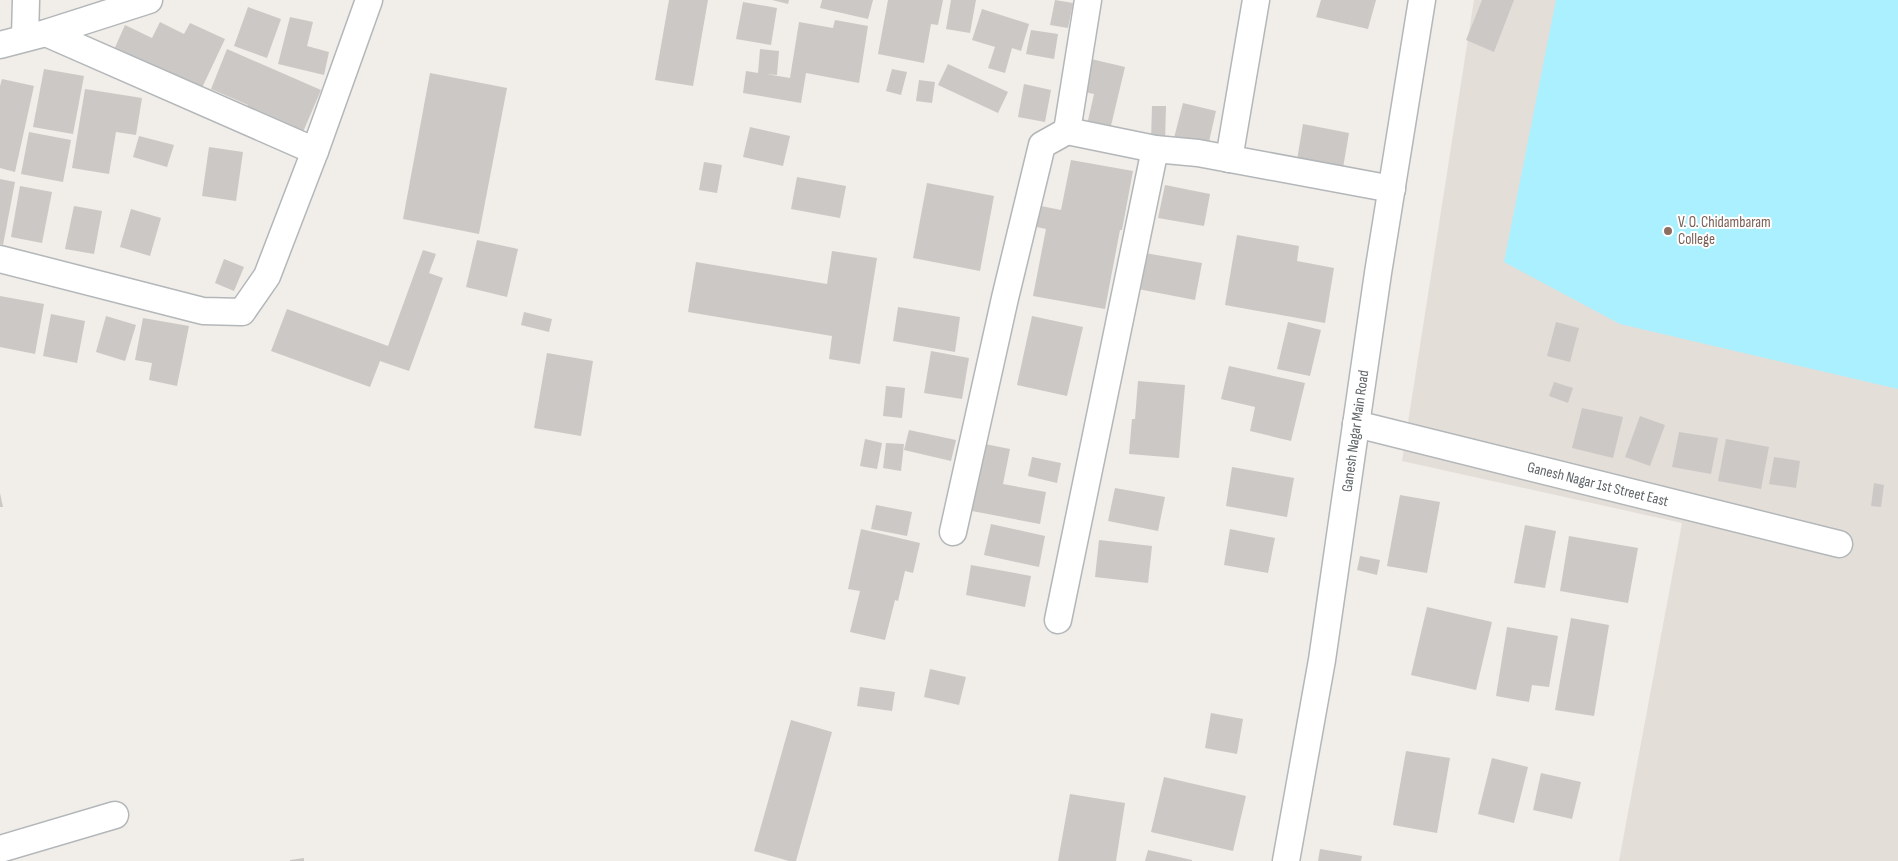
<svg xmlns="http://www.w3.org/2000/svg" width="1898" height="861" viewBox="0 0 1898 861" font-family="'Sofia Sans Condensed',sans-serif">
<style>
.education{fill:#e4ded9}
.water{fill:#aaf0ff}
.building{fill:#ccc8c5}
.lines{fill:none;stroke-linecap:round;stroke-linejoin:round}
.minor-casing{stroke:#b3b7ba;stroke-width:29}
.minor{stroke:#fff;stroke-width:26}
.education-dot{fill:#8d6e63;stroke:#fff;stroke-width:2}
.labels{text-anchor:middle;stroke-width:4;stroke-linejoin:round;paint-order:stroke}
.education-label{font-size:15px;fill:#785e54;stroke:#fff;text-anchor:start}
.street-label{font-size:15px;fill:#5f6568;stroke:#fff}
</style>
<rect width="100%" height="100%" fill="#f1ede8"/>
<path class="education" d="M1474 0H1898V861H1619L1682 523 1402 461Z"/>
<path class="water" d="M1556 0H1898V389L1620 324 1504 262Z"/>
<g class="building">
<path d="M669 0H708L693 86 655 80Z"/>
<path d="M772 0H789L788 4Z"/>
<path d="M822 0H873L868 19 820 8Z"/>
<path d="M888 0H943L938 25 931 24 924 63 878 54Z"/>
<path d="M951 0H976L970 33 946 29Z"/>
<path d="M1055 0 1073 3 1068 28 1050 25Z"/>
<path d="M1321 0H1376L1368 29 1316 17Z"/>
<path d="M1482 0H1514L1494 52 1466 40Z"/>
<path d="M743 2 777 8 771 45 736 39Z"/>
<path d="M248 7 281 19 267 58 234 46Z"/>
<path d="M982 9 1029 24 1021 51 1012 48 1005 73 988 68 995 47 972 40Z"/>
<path d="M290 17 313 22 307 46 329 52 324 75 278 64Z"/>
<path d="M835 20 868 26 859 83 806 73 801 103 743 93 746 71 758 73 760 49 779 51 777 75 766 74 790 78 799 22 833 28Z"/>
<path d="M160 22 184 34 190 23 225 39 200 92 113 52 125 25 152 38Z"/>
<path d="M1031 30 1058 34 1054 59 1026 54Z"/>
<path d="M227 49 321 90 303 132 247 108 248 105 211 89Z"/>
<path d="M1087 58 1125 67 1110 130 1087 125 1094 94 1079 91Z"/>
<path d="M948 64 1008 92 998 113 938 85Z"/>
<path d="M44 69 84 76 73 134 33 127Z"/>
<path d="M892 69 907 72 901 95 886 91Z"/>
<path d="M430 73 507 88 479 234 403 219Z"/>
<path d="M2 79 34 86 15 172 0 168V86Z"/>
<path d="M919 80 935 82 932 103 916 101Z"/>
<path d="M1024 84 1051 90 1045 122 1018 117Z"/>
<path d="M85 89 142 98 136 135 116 132 109 174 72 168Z"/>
<path d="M1183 103 1216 111 1208 146 1174 138Z"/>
<path d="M1152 106H1166L1165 142 1151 141Z"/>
<path d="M1303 124 1349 133 1343 168 1297 160Z"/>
<path d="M750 127 790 136 783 166 743 157Z"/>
<path d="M29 132 71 140 63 182 21 174Z"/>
<path d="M139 136 174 145 167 167 133 157Z"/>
<path d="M209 147 243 152 236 201 202 196Z"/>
<path d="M1071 160 1133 171 1122 230H1120L1105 309 1033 296 1046 229 1032 226 1036 205 1061 210Z"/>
<path d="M704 162 722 165 717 193 699 190Z"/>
<path d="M797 177 846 186 840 218 791 209Z"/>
<path d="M0 179 15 182 3 245 0 244Z"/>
<path d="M927 183 994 196 980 271 913 258Z"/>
<path d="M1165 185 1210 194 1204 226 1158 218Z"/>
<path d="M20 186 52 192 42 243 11 237Z"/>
<path d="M74 206 102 211 94 254 65 249Z"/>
<path d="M131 209 161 218 150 256 120 247Z"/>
<path d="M1237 235 1299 246 1297 261 1334 268 1325 323 1225 305Z"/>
<path d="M477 240 518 249 507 297 466 287Z"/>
<path d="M423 250 436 254 429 273 443 278 409 371 380 361 370 387 271 351 287 309 388 346Z"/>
<path d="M832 251 877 258 860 364 829 359 832 336 688 312 696 262 827 284Z"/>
<path d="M1145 253 1202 263 1195 300 1138 289Z"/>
<path d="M224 259 244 267 234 291 215 283Z"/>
<path d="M0 296 44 304 35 354 0 347Z"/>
<path d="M898 307 960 317 955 352 893 341Z"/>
<path d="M524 312 552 319 549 332 521 325Z"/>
<path d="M51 314 85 321 77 363 43 356Z"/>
<path d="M106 316 136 325 125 361 96 352Z"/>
<path d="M1032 316 1083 327 1067 396 1017 385Z"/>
<path d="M143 318 189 326 177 386 149 380 152 363 135 360Z"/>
<path d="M1288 322 1321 330 1310 376 1277 369Z"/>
<path d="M1556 322 1579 328 1570 362 1547 356Z"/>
<path d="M931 351 969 358 962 399 924 393Z"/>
<path d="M547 353 593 361 581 436 534 428Z"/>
<path d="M1229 366 1305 383 1291 441 1250 431 1255 407 1221 399Z"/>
<path d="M1138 381 1185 385 1179 458 1129 454 1132 419H1135Z"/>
<path d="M1554 382 1573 388 1568 403 1549 396Z"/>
<path d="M886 386 905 388 902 418 883 416Z"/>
<path d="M1582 408 1623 417 1613 458 1572 448Z"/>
<path d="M1640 416 1665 425 1650 466 1625 457Z"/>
<path d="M909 430 956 440 951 461 904 450Z"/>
<path d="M1679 432 1718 438 1711 474 1672 467Z"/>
<path d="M865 439 882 443 877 469 860 466Z"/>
<path d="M1726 439 1769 447 1761 489 1718 481Z"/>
<path d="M886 443 904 444 901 471 883 468Z"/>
<path d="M985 444 1010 449 1003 484 1046 492 1040 524 972 511Z"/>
<path d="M1032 457 1061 463 1057 483 1028 476Z"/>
<path d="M1774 457 1800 461 1796 488 1769 484Z"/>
<path d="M1232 467 1294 478 1287 517 1226 506Z"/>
<path d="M1874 483 1884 485 1881 507 1871 506Z"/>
<path d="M1115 488 1165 497 1158 531 1108 521Z"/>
<path d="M0 493 3 507H0Z"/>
<path d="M1400 495 1440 502 1427 573 1387 566Z"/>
<path d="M876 505 912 512 907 536 871 529Z"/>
<path d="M991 524 1045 536 1039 567 984 555Z"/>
<path d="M1525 525 1556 531 1545 588 1514 583Z"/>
<path d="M861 529 920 543 913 573 905 571 898 601 895 600 885 640 850 632 860 591 848 589Z"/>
<path d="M1230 529 1275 538 1268 573 1224 565Z"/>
<path d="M1569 536 1638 548 1628 603 1560 591Z"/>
<path d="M1099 540 1152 546 1148 583 1095 577Z"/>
<path d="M1360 556 1380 560 1377 575 1357 570Z"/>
<path d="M971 565 1031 576 1025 607 966 595Z"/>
<path d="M1427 607 1492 622 1476 690 1411 675Z"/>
<path d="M1571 618 1609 625 1594 716 1555 710Z"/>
<path d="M1507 627 1558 636 1549 687 1532 685 1529 702 1496 696Z"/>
<path d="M930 669 966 677 959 705 924 697Z"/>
<path d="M860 687 895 692 892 711 857 706Z"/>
<path d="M1211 713 1243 719 1237 754 1205 748Z"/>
<path d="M791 720 832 732 796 861H789L754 851Z"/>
<path d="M1406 751 1450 758 1437 833 1393 825Z"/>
<path d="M1492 758 1528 767 1514 823 1478 814Z"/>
<path d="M1541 773 1581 782 1572 819 1533 810Z"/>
<path d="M1164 777 1246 796 1233 851 1151 832Z"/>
<path d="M1070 794 1125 803 1116 861H1058Z"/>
<path d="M1320 849 1362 856 1361 861H1318Z"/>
<path d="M1148 850 1192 860V861H1145Z"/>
<path d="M304 858V861H290V860Z"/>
</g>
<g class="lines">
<g class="minor-casing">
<g id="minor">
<path d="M25 37 26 0"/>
<path d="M0 45 46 33 149 0"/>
<path d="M1067 131 1088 0"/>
<path d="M315 151 369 0"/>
<path d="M1229 159 1256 0"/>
<path d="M0 259 203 311 242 312 267 276 315 151 46 33"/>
<path d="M1356 424 1839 544"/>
<path d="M953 532 1005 298 1042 145 1067 131 1155 149 1198 153 1392 189"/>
<path d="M1058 620 1155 149"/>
<path d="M0 849 115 815"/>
<path d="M1286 861 1322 660 1378 273 1422 0"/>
</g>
</g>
<use href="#minor" class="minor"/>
</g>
<circle class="education-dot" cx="1668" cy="231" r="5"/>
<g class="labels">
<g class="education-label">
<text x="1678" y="227">V. O. Chidambaram<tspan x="1678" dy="17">College</tspan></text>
</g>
<g class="street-label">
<text transform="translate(1355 431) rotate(-82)" y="5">Ganesh Nagar Main Road</text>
<text transform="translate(1598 484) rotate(14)" y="5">Ganesh Nagar 1st Street East</text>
</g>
</g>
</svg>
